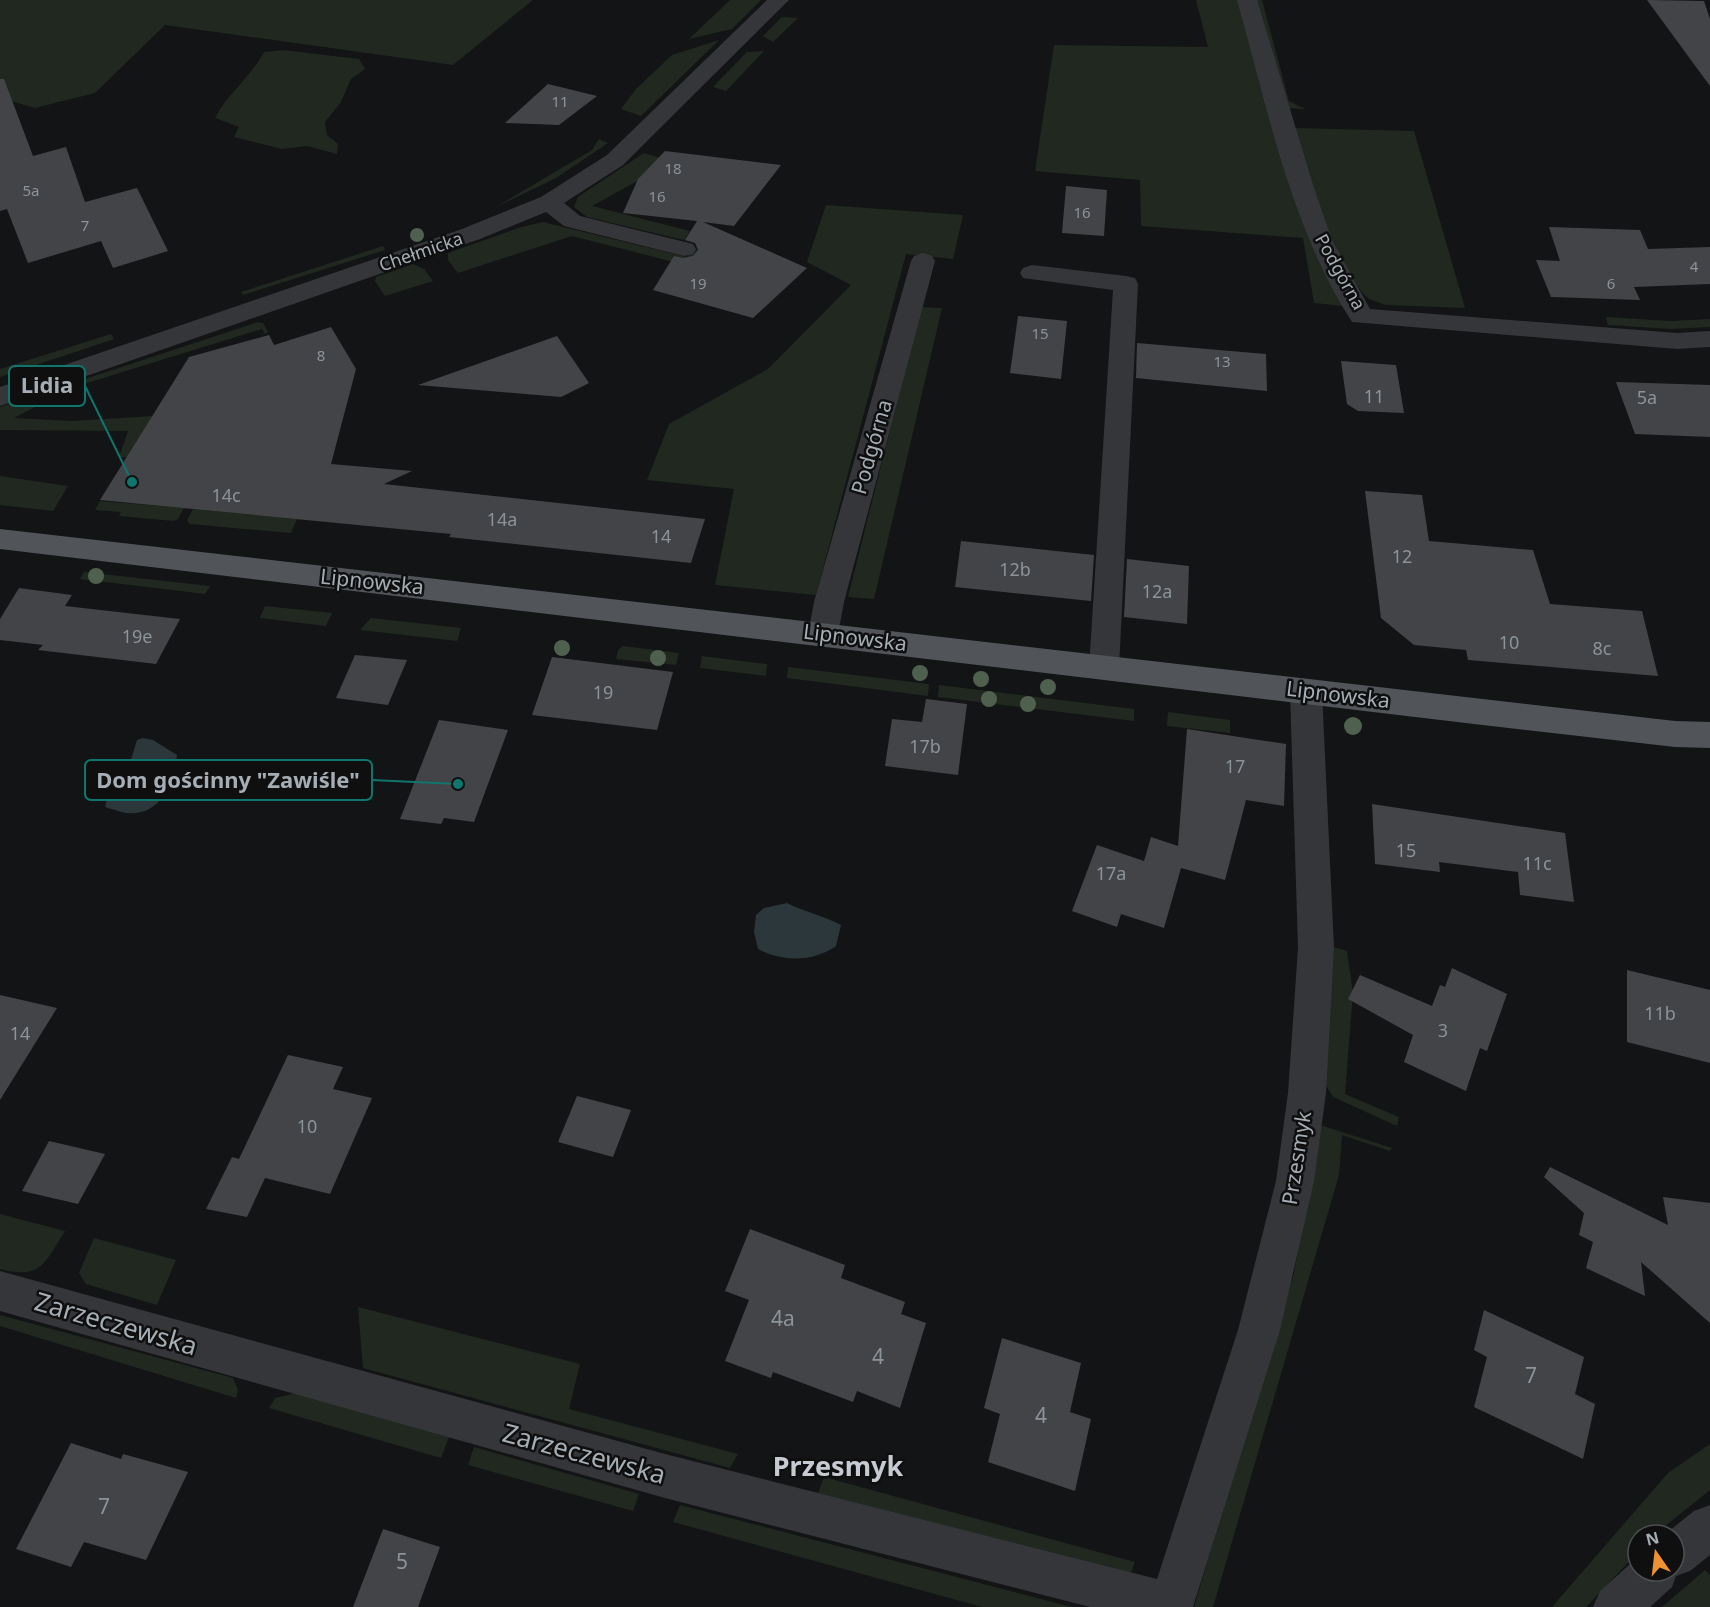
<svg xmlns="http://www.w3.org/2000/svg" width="1710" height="1607" viewBox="0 0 1710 1607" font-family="'Noto Sans',sans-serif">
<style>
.green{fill:#202820}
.water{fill:#2c373b}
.building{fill:#424448}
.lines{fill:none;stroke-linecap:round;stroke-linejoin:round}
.minor{fill:#35363a;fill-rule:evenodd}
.major{fill:#515459;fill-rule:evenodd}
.tree{fill:#4f614e}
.labels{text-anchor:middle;stroke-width:5;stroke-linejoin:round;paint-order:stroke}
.far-number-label{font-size:15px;fill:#8c939a}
.far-street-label{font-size:18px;fill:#a5adb5;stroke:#0f0f10}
.number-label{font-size:18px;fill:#8c939a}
.street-label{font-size:21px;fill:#a5adb5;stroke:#0f0f10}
.near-number-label{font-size:21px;fill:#8c939a}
.near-street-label{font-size:26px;fill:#a5adb5;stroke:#0f0f10}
.near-neighbourhood-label{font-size:27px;font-weight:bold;fill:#c6cbd1;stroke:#0f0f10}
.leader{fill:none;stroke:#0f766e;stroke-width:2}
.callout-dot{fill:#0f766e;stroke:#0f0f10;stroke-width:2}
.callout{fill:#0f0f10;stroke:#0f766e;stroke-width:2}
.callout-label{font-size:22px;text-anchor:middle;font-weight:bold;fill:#a5adb5}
</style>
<rect width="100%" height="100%" fill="#131415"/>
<g class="green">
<path d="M0 0H533L453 65 165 25 95 93 35 108 0 98Z"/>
<path d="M730 0H761L732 29 689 39Z"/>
<path d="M1196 0H1241L1344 306 1314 303 1303 238 1141 226 1140 180 1035 171 1054 45 1208 47Z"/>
<path d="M1254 0H1262L1289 101 1305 109 1285 108Z"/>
<path d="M782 17 798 18 773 42 763 36Z"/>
<path d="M719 40 641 116 621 109 636 89 672 55Z"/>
<path d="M283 50 359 59 365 69 351 79 341 102 325 122 327 135 338 144 337 154 307 146 282 149 234 137 239 127 215 118C228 93 250 78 264 52Z"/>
<path d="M764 51 726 91 713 87 747 52Z"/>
<path d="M1294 128 1414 131 1465 308 1386 305 1369 299 1362 292 1335 255Z"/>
<path d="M599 139 608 143 556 178 494 208 592 150Z"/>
<path d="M644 153 661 158 639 180 592 206 690 231 684 240 587 217 574 207 578 197Z"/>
<path d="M826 205 963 215 953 259 906 254 816 595 715 585 734 489 647 480 669 424 768 369 851 285 807 262Z"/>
<path d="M543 222 687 257 693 249 717 257 709 271 572 236 458 273 448 260V253L521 227Z"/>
<path d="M383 246 385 250 243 295 241 292Z"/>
<path d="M413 264 424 269 433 281 385 296 375 281 376 277Z"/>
<path d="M921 307 942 308 874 599 848 597Z"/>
<path d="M1606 317 1670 321 1710 319V327L1670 329 1608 325Z"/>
<path d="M258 322 263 323 268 332 265 334 262 329 84 384 82 380Z"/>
<path d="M111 334 114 339 0 377V369Z"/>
<path d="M30 397 39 405 14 418 71 421 187 414 164 460 119 457 128 431 0 430V407Z"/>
<path d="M0 476 68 486 53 511 0 505Z"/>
<path d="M100 501 184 508 178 519 174 521 119 516 121 512 95 510Z"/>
<path d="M193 509 297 519 291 533 190 524 187 520Z"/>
<path d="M84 572 210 586 205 594 80 579Z"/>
<path d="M265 606 332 613 326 626 260 618Z"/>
<path d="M371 618 461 628 457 641 360 630Z"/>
<path d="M623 646 679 653 676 665 616 659 618 650Z"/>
<path d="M702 656 767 664 766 676 700 668Z"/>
<path d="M788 667 929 684 928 696 787 678Z"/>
<path d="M939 685 1134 709V721L938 697Z"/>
<path d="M1168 712 1230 720V733L1167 726Z"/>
<path d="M1334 947 1347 951 1353 993 1345 1094 1399 1117 1397 1126 1333 1097 1324 1082Z"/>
<path d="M1320 1125 1392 1148 1390 1151 1342 1135 1339 1175 1213 1607H1194L1294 1273Z"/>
<path d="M0 1214 65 1231C45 1262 42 1280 0 1269Z"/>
<path d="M94 1238 176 1260 157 1305 86 1284 79 1273Z"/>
<path d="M358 1307 580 1364 569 1409 738 1454 730 1468 363 1368Z"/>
<path d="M0 1315 233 1378 238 1390 236 1398 0 1326Z"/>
<path d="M296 1393 449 1437 441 1458 269 1408 275 1398Z"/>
<path d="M1710 1444V1490L1654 1535H1638V1552L1586 1607H1552L1668 1473Z"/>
<path d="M474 1447 639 1494 633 1511 468 1465Z"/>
<path d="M824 1477 1135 1562 1131 1573 818 1493Z"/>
<path d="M680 1505 1072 1607H982L673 1522Z"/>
<path d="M1705 1570 1710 1575V1607H1662Z"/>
</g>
<g class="water">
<path d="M143 738 153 740 177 755C174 782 161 817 126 813 120 812 114 809 107 808L105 806 108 797 129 766 137 740Z"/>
<path d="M787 903C805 912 824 916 841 925L836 946C814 962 782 962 758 949L754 932 756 915 764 908Z"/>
</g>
<g class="building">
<path d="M1647 0 1704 1 1710 19V86Z"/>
<path d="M0 79H4L33 156 66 147 85 202 137 188 168 251 113 268 101 241 28 263 7 209 0 211Z"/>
<path d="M548 84 597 96 559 125 505 123Z"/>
<path d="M665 151 781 165 734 226 703 222 807 268 753 318 653 290 674 256 683 258 693 256 698 250 695 243 685 240 697 221 623 213 638 179Z"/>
<path d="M1066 186 1107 190 1104 236 1062 233Z"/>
<path d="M1549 227 1640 230 1648 249 1710 247V284L1634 287 1640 300 1551 297 1536 260 1560 261Z"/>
<path d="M1018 316 1067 321 1061 379 1010 373Z"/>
<path d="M331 327 356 369 331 464 412 471 384 484 705 519 691 563 449 537 451 534 100 500 189 357 269 335 274 345Z"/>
<path d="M557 336 589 383 561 397 418 385Z"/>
<path d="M1137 343 1266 354 1267 391 1136 378Z"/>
<path d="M1341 361 1396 365 1404 413 1358 411 1347 404Z"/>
<path d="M1616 382 1710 385V437L1635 434Z"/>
<path d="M1365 491 1422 495 1429 541 1533 550 1550 604 1642 611 1658 676 1468 660 1466 650 1414 645 1381 618Z"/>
<path d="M961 541 1094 555 1091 601 955 587Z"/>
<path d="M1127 559 1189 566 1187 624 1124 617Z"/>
<path d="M19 588 72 595 65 606 180 619 156 664 38 650 43 645 0 640V619Z"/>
<path d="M355 655 407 660 388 705 336 698Z"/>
<path d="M552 657 673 672 657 730 532 715Z"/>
<path d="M926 699 967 704 958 775 885 766 892 719 922 722Z"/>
<path d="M439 720 508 730 474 822 444 818 441 824 400 819Z"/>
<path d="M1187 729 1286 744 1284 806 1246 800 1225 880 1181 868 1164 928 1121 914 1117 927 1072 911 1097 845 1144 861 1151 837 1178 846Z"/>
<path d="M1372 804 1565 833 1574 902 1520 895 1518 872 1439 862 1440 872 1375 864Z"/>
<path d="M1452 968 1507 994 1487 1051 1480 1048 1466 1091 1404 1062 1413 1035 1348 999 1360 975 1432 1006 1440 985 1445 987Z"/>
<path d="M1627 970 1710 990V1063L1627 1042Z"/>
<path d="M0 995 57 1008 0 1100Z"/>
<path d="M288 1055 343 1067 333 1089 372 1098 330 1194 265 1178 247 1217 206 1209 232 1157 239 1159Z"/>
<path d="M577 1096 631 1110 613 1157 558 1142Z"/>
<path d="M49 1141 105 1154 78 1204 22 1191Z"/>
<path d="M1550 1167 1668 1225 1663 1197 1710 1203V1323L1641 1262 1645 1296 1586 1268 1593 1242 1579 1235 1584 1213 1544 1177Z"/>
<path d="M750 1229 845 1265 841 1278 905 1302 901 1314 926 1323 900 1408 857 1391 853 1402 773 1372 771 1378 725 1361 749 1300 725 1291Z"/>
<path d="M1484 1310 1584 1357 1575 1394 1595 1404 1583 1459 1474 1407 1487 1357 1474 1350Z"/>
<path d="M1002 1338 1081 1363 1070 1412 1091 1419 1075 1491 988 1462 1000 1414 984 1408Z"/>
<path d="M71 1443 121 1459 123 1454 188 1472 146 1560 84 1542 71 1567 16 1549Z"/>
<path d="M383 1529 440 1547 418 1607H353Z"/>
</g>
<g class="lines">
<g class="minor">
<path d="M767 0H789L623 165 564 203 580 216 693 244 696 249 693 254 684 256 564 226 546 212 480 239 0 406V387L462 229 541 197 607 155Z"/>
<path d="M1237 0H1257L1314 188 1332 240 1370 309 1677 333 1710 331V347L1677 349 1352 322C1290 226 1268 109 1237 0Z"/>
<path d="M923 253 932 256 935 261 844 602 838 634 834 642 823 646 812 642 808 634 814 602 911 261 914 256Z"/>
<path d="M1032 265 1126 276 1135 278 1138 284 1119 668 1115 676 1104 680 1093 676 1089 668 1113 290 1023 278 1020 273 1023 268Z"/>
<path d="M1306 680 1317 683 1322 692 1334 948 1326 1093 1314 1181 1280 1330 1193 1607H1090L665 1498 0 1311V1271L665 1454 1157 1579 1238 1330 1276 1181 1288 1093 1298 948 1290 692 1295 683Z"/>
<path d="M1710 1505V1555L1690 1571 1676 1576 1672 1587 1650 1607H1593L1600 1591 1638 1557V1571H1674V1535H1664L1694 1511Z"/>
</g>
<path class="major" d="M0 529 1474 698 1675 721 1710 722V748L1675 747 1474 724 0 549Z"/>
</g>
<g class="tree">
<circle cx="417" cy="235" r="7"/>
<circle cx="96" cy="576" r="8"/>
<circle cx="562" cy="648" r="8"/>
<circle cx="658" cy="658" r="8"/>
<circle cx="920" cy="673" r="8"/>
<circle cx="981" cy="679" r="8"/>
<circle cx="1048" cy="687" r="8"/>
<circle cx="989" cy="699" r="8"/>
<circle cx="1028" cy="704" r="8"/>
<circle cx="1353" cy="726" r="9"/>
</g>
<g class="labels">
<g class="far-number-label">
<text x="560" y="107">11</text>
<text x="673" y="174">18</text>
<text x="31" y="196">5a</text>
<text x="657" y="202">16</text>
<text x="1082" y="218">16</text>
<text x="85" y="231">7</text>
<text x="1694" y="272">4</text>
<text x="698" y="289">19</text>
<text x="1611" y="289">6</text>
<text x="1040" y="339">15</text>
<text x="321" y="361">8</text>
<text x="1222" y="367">13</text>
</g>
<g class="far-street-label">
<text transform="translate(421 252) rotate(-19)" y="6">Chełmicka</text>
<text transform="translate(1340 272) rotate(61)" y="6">Podgórna</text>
</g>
<g class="number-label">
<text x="1374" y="403">11</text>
<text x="1647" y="404">5a</text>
<text x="226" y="502">14c</text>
<text x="502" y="526">14a</text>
<text x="661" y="543">14</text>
<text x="1402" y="563">12</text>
<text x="1015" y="576">12b</text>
<text x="1157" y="598">12a</text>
<text x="137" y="643">19e</text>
<text x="1509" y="649">10</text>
<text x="1602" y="655">8c</text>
<text x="603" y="699">19</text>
<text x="925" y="753">17b</text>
<text x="1235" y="773">17</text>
<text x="1406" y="857">15</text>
<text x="1537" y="870">11c</text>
<text x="1111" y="880">17a</text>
<text x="1660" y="1020">11b</text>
<text x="1443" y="1037">3</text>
<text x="20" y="1040">14</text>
<text x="307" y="1133">10</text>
</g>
<g class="street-label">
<text transform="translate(872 447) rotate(-74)" y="7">Podgórna</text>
<text transform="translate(372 582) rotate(6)" y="7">Lipnowska</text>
<text transform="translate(855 638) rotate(7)" y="7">Lipnowska</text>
<text transform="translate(1338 695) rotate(7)" y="7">Lipnowska</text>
<text transform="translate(1297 1158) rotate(-81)" y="7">Przesmyk</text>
</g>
<g class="near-number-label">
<text x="783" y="1326">4a</text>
<text x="878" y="1364">4</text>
<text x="1531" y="1383">7</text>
<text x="1041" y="1423">4</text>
<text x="104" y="1514">7</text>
<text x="402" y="1569">5</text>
</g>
<g class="near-street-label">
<text transform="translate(116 1324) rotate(16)" y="9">Zarzeczewska</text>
<text transform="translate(584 1454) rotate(15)" y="9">Zarzeczewska</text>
</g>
<g class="near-neighbourhood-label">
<text x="838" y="1476">Przesmyk</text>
</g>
</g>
<path class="leader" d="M132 482L85 386M458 784L372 780"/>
<g class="callout-dot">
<circle cx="132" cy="482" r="6"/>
<circle cx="458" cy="784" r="6"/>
</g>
<g class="callout">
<rect x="9" y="366" width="76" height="40" rx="6"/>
<rect x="85" y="760" width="287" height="40" rx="6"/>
</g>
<g class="callout-label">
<text x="47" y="393">Lidia</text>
<text x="228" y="788">Dom gościnny "Zawiśle"</text>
</g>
<g transform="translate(1656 1553) rotate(346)"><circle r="28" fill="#0f0f10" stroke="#4b4e52" stroke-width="1.5"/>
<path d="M0-4.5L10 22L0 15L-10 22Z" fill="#ee9133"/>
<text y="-9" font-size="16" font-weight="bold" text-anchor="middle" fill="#a5adb5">N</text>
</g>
</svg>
